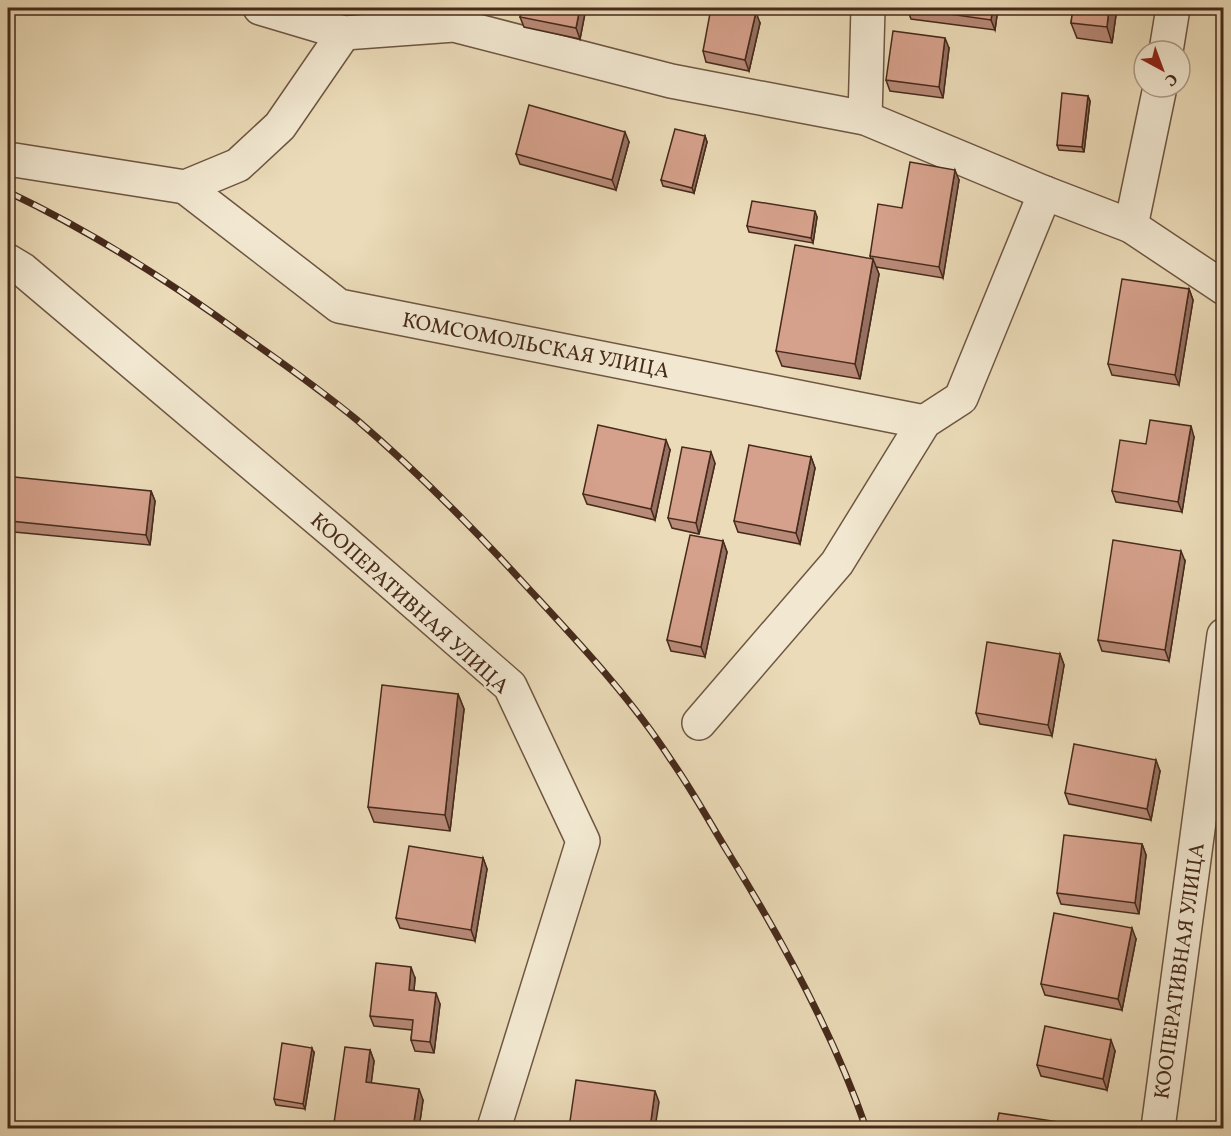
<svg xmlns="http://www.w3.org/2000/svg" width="1231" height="1136" viewBox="0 0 1231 1136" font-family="Vollkorn,serif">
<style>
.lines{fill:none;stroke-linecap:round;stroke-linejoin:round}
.minor-casing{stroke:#6f5642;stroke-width:36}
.minor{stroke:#f2e8d1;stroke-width:33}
.rail-casing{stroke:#462a1b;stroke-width:7}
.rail{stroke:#f2e8d1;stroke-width:4.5;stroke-dasharray:14;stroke-linecap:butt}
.wall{fill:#b88a78;stroke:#462a1b;stroke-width:1.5}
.shaded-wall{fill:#967162;stroke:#462a1b;stroke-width:1.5}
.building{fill:#d6a18c;stroke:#462a1b;stroke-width:1.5}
.labels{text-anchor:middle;stroke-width:4.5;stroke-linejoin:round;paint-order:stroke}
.street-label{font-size:21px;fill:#462a1b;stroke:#f2e8d1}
</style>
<rect width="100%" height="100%" fill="#ebdbb8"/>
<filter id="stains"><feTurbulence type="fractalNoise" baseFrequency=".00333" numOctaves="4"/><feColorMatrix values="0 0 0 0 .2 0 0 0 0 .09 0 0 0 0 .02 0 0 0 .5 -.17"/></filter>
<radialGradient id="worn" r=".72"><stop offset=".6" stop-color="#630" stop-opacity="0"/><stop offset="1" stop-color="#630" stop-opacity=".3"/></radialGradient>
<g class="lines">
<g class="minor-casing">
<g id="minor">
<path d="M260 8 344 33 454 25 671 81 865 118 1045 193 1131 226 1224 288"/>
<path d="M1166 51 1173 8"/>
<path d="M865 118 868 8"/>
<path d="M8 159 185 187 238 165 280 126 344 33"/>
<path d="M185 187 339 306 924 422"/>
<path d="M1131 226 1160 87"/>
<path d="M8 261 23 270 339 537 510 686 583 841 494 1128"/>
<path d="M699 723 837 563 924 422 961 398 1045 193"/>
<path d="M1158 1128 1224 635"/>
</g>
</g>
<use href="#minor" class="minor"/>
<g class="rail-casing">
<path id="rail" d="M8 192C93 232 172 283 247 338 284 364 322 391 357 420 418 472 475 530 529 589 579 643 631 698 671 760 692 790 710 823 729 854 781 938 834 1035 866 1128"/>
</g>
<use href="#rail" class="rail"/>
</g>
<g class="wall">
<path d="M586 8 580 39 524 27 520 17Z"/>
<path d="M907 8H998L995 30 911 19Z"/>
<path d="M1073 8H1117L1112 43 1077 38 1071 23Z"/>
<path d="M760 23 749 71 706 62 703 51Z"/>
<path d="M949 48 943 98 890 91 886 80Z"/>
<path d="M1088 96 1090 101 1084 152 1059 150 1057 145Z"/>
<path d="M705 136 707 142 694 193 663 186 661 180Z"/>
<path d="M629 142 616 190 520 164 516 154Z"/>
<path d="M959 180 943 278 876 267 879 274 860 379 782 366 776 351 871 259 870 256 902 208Z"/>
<path d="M817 217 813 243 749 232 747 226Z"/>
<path d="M1189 289 1193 300 1179 385 1112 375 1108 364Z"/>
<path d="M1194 437 1182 512 1116 502 1112 491 1146 444Z"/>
<path d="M670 450 655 520 587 504 583 494Z"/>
<path d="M811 457 815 468 800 544 738 532 734 521Z"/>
<path d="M715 463 699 534 672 528 668 518Z"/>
<path d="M151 491 155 501 150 545 14 532 10 521Z"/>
<path d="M723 541 727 552 705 657 671 651 667 640Z"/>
<path d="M1185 561 1169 661 1102 651 1098 640Z"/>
<path d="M1060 654 1064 665 1052 736 980 724 976 713Z"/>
<path d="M458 694 464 709 450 831 374 822 368 807Z"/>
<path d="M1160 771 1151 820 1069 804 1065 793Z"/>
<path d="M1142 844 1146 855 1139 914 1061 904 1057 893Z"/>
<path d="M483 858 487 869 475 941 400 928 396 918Z"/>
<path d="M1136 939 1122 1010 1045 995 1041 984Z"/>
<path d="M415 978 414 991 440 1004 434 1053 415 1051 411 1040 412 1030 374 1026 370 1016Z"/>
<path d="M370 1050 374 1061 371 1083 423 1100 419 1128H336L334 1123Z"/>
<path d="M1115 1051 1107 1090 1041 1076 1037 1065Z"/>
<path d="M314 1053 305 1109 276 1105 274 1099Z"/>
</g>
<g class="shaded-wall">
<path d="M580 8H586L580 39 576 28Z"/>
<path d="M993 8H998L995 30 991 20Z"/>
<path d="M1109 8H1117L1112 43 1107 27Z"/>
<path d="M756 12 760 23 749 71 745 60Z"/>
<path d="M945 38 949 48 943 98 939 87Z"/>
<path d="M1088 96 1090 101 1084 152 1082 147Z"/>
<path d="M625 132 629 142 616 190 612 180Z"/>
<path d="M705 136 707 142 694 193 692 188Z"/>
<path d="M955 170 959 180 943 278 939 267Z"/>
<path d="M815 211 817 217 813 243 811 238Z"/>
<path d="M873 259 879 274 860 379 855 364Z"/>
<path d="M1189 289 1193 300 1179 385 1175 375Z"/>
<path d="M1191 426 1194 437 1182 512 1178 502Z"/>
<path d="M666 440 670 450 655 520 651 509Z"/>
<path d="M711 452 715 463 699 534 696 523Z"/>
<path d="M811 457 815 468 800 544 796 533Z"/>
<path d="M151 491 155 501 150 545 146 535Z"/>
<path d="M723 541 727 552 705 657 701 647Z"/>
<path d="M1181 551 1185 561 1169 661 1165 650Z"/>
<path d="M1060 654 1064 665 1052 736 1048 725Z"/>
<path d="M458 694 464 709 450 831 445 815Z"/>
<path d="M1156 760 1160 771 1151 820 1147 809Z"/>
<path d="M1142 844 1146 855 1139 914 1135 903Z"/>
<path d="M483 858 487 869 475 941 471 930Z"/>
<path d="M1132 928 1136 939 1122 1010 1118 999Z"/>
<path d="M411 967 415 978 413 1001 409 990Z"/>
<path d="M436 993 440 1004 434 1053 430 1042Z"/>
<path d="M1111 1040 1115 1051 1107 1090 1103 1079Z"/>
<path d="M312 1048 314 1053 305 1109 303 1104Z"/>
<path d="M370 1050 374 1061 370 1093 366 1082Z"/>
<path d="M419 1089 423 1100 419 1128H413Z"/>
<path d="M655 1091 659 1102 655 1128H650Z"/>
</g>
<g class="building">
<path d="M522 8H580L576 28 520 17Z"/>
<path d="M711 8H734L756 12 745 60 703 51Z"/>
<path d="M907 8H993L991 20Z"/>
<path d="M1073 8H1109L1107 27 1071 23Z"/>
<path d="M893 31 945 38 939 87 886 80Z"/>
<path d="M1062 93 1088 96 1082 147 1057 145Z"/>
<path d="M529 105 625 132 612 180 516 154Z"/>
<path d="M675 129 705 136 692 188 661 180Z"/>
<path d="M910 162 955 170 939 267 870 256 878 204 902 208Z"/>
<path d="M752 201 815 211 811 238 747 226Z"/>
<path d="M795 245 873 259 855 364 776 351Z"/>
<path d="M1122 279 1189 289 1175 375 1108 364Z"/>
<path d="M1150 420 1191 426 1178 502 1112 491 1120 440 1146 444Z"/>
<path d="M598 425 666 440 651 509 583 494Z"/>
<path d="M749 445 811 457 796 533 734 521Z"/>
<path d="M682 447 711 452 696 523 668 518Z"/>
<path d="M14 477 151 491 146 535 10 521Z"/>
<path d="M690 535 723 541 701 647 667 640Z"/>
<path d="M1113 540 1181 551 1165 650 1098 640Z"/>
<path d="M987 642 1060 654 1048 725 976 713Z"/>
<path d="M382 685 458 694 445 815 368 807Z"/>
<path d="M1074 744 1156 760 1147 809 1065 793Z"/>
<path d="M1064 835 1142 844 1135 903 1057 893Z"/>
<path d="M409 846 483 858 471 930 396 918Z"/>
<path d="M1054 913 1132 928 1118 999 1041 984Z"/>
<path d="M376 963 411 967 409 990 436 993 430 1042 411 1040 413 1020 370 1016Z"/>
<path d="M1045 1026 1111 1040 1103 1079 1037 1065Z"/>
<path d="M282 1043 312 1048 303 1104 274 1099Z"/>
<path d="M345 1047 370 1050 366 1082 419 1089 413 1128H373L334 1123Z"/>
<path d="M576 1080 655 1091 650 1128H569Z"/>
<path d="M999 1113 1098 1128H996Z"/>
</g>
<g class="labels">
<g class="street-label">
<text transform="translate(536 345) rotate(11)" y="7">КОМСОМОЛЬСКАЯ УЛИЦА</text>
<text transform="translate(410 603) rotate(42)" y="7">КООПЕРАТИВНАЯ УЛИЦА</text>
<text transform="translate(1179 971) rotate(-82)" y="7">КООПЕРАТИВНАЯ УЛИЦА</text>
</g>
</g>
<rect width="1231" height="1136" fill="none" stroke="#ebdbb8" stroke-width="30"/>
<rect x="9" y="9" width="1213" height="1118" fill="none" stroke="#462a1b" stroke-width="3"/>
<rect x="15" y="15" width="1201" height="1106" fill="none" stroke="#462a1b" stroke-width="1.5"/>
<g transform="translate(1162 69) rotate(139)"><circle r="28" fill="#f2e8d1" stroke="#ad9c88" stroke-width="1.5"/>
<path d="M0-4.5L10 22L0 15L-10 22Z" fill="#8f2418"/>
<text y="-9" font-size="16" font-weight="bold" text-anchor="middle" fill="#462a1b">С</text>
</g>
<rect width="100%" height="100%" filter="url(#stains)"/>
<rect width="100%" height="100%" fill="url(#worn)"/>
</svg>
